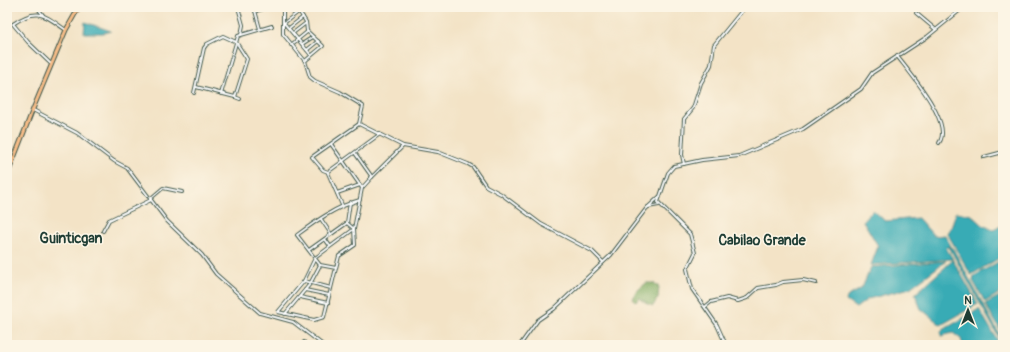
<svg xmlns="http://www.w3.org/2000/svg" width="1010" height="352" viewBox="0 0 1010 352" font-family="Pangolin,sans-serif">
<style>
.forest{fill:#81ac63;stroke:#50744c}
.water{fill:#39abb5;stroke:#2c7474}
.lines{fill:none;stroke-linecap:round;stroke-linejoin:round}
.minor-casing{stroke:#3f564a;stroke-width:4}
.major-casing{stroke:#3f564a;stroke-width:5}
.minor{stroke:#fff;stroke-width:2}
.major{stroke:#f7bd88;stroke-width:3}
.labels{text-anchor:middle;stroke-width:3;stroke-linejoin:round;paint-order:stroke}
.quarter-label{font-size:14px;font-weight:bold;fill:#1f3d34;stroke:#fcf5e5}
</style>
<rect width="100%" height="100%" fill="#fcf5e5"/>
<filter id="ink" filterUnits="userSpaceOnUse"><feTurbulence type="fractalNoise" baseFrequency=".025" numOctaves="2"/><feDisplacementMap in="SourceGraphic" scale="8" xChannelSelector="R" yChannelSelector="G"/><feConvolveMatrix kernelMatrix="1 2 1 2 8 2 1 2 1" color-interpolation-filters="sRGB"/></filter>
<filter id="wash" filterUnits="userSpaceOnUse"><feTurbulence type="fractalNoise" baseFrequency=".012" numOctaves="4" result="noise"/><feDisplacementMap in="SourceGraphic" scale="16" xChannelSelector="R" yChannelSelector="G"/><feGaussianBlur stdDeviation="0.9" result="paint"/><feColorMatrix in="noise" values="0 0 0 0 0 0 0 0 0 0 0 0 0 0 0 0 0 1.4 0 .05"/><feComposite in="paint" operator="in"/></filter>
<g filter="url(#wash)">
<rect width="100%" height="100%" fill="#f3e3c6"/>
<path class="forest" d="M646 283H654L659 287 658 298 653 306 645 303V301H642L640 298 636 302 633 299 636 292Z"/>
<g class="water">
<path d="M85 22 111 31 103 33H84Z"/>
<path d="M873 210 885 221 918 218 934 236 945 235 951 246 949 247H952L1003 341V345L949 247 946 248 953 259 871 265 878 246 863 221Z"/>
<path d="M956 212 972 215 983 225 993 230 1003 225V256L971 275 947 233 952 225Z"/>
<path d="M1003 259V291L985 302 973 281 974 276Z"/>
<path d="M953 260 978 304 941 325 921 309 915 294Z"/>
<path d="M946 261 910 288 868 299 856 308 846 301 847 297 862 288 871 267Z"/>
<path d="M1003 294V333H1002L985 304Z"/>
<path d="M979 309 998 341 992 345H963L961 339 953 333 941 336V331Z"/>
</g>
</g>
<g filter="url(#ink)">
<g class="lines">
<g class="minor-casing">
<g id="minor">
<path d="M37 7 43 15"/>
<path d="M238 7 243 25 241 35 272 26"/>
<path d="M254 7 260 29"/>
<path d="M283 7V34L305 61 310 77 315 81 340 92 363 106 359 124"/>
<path d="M305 7 284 23 311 55"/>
<path d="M255 11 263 9"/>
<path d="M299 11 306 22 307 31 323 46 305 61"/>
<path d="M916 13 935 29"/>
<path d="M289 28 303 17"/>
<path d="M293 33 306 23"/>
<path d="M302 44 313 37"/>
<path d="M291 45 307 32"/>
<path d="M307 50 318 41"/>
<path d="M897 56C909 72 954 123 939 143"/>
<path d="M51 64 28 42 13 24C38 7 44 15 66 30"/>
<path d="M196 87 235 97"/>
<path d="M194 93 204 48 207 44 223 36 236 42 247 59 235 97 240 99"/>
<path d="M221 94 238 36 241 35"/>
<path d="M33 110 77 133 114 161 127 168 167 221 202 255 216 274 260 313 293 322 323 345"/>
<path d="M380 134 328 172 323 170 312 157 359 124 403 146 438 152 468 164 473 167 486 186 501 194 541 224 592 251 603 262"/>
<path d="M331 144 362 188"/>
<path d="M355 153 372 177 403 146"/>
<path d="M984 157 1003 152"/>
<path d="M684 164 682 155 684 119 693 108 701 83 711 65 714 45 745 7"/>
<path d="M328 173 342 205"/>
<path d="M337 193 360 185"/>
<path d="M150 199 163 188 182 192"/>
<path d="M360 200C337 206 316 221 297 235L320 265 336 268 324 317 314 320 278 312 304 281 315 258 354 229 362 188 372 177"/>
<path d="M648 207 659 205"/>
<path d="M321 219 331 234"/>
<path d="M103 231 109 220 151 200"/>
<path d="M325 239 330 246"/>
<path d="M309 250 347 223 350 202"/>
<path d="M336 268 339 256 355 245 354 229 347 223"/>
<path d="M304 281 331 288"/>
<path d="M305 290 329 295"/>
<path d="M300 297 328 303"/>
<path d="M705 307 711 302 727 298 738 301 747 298 758 288 776 285 783 282 803 280 816 283"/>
<path d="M285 314 310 284 320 265"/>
<path d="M302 345 304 342"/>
<path d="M520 345 538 320 554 309 611 255 646 209 659 197"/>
<path d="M726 345 717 325 692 289 687 269 695 253 690 234 658 202 668 173 674 166 702 160 739 156 803 129 861 89 872 73 927 37 964 7"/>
</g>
</g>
<g class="major-casing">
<path id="major" d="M7 176 33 109 66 30 79 7"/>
</g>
<use href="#minor" class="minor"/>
<use href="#major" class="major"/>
</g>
</g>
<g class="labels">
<g class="quarter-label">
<text x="71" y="243">Guinticgan</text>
<text x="762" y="245">Cabilao Grande</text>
</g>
</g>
<rect width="1010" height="352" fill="none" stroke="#fcf5e5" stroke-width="24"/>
<g transform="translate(968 310)" stroke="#fcf5e5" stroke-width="3" paint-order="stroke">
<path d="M0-3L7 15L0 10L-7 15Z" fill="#1f3d34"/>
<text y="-6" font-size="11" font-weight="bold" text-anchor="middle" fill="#1f3d34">N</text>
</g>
</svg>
